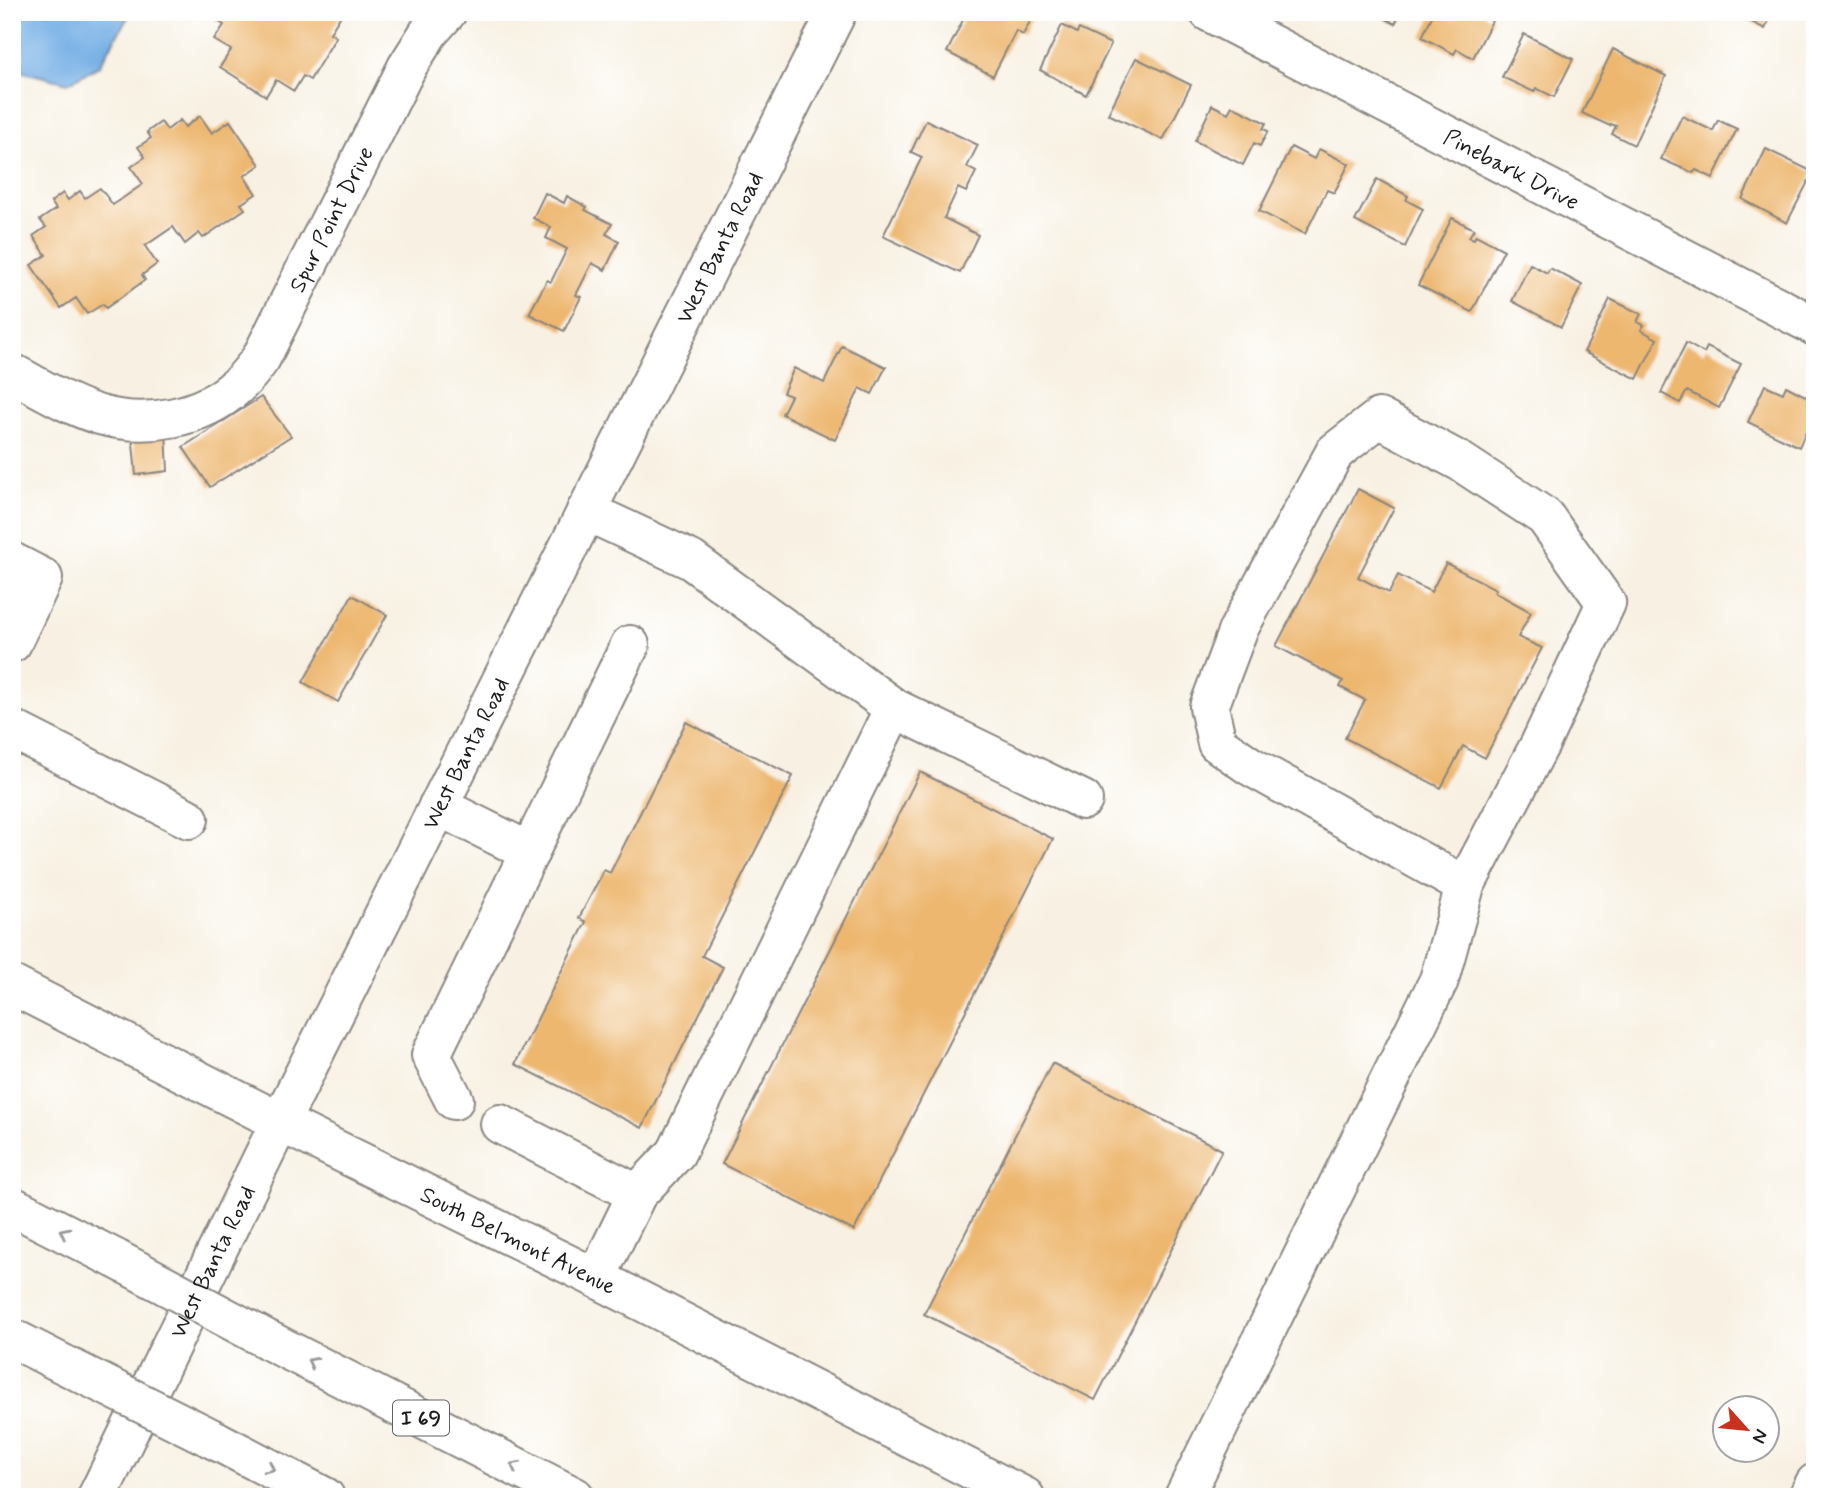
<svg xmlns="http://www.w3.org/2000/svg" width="1827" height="1509" viewBox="0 0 1827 1509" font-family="Mynerve,sans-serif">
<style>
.water{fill:#74afe5;stroke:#486680;stroke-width:2}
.building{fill:#edb770}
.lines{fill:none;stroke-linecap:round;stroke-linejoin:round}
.minor-casing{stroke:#8a8680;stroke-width:42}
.highway-casing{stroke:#8a8680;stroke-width:42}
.minor{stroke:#fff;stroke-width:38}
.highway{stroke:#fff;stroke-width:38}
.highway-bridge-casing{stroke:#8a8680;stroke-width:42;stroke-linecap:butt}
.highway-bridge{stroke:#fff;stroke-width:38}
.oneway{stroke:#999}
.labels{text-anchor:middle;stroke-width:7;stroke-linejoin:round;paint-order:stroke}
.shield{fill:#fff;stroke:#606060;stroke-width:2}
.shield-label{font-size:21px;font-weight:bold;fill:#1c1c1c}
.street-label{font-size:23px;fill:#1c1c1c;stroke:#fff}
</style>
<rect width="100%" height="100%" fill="#fff"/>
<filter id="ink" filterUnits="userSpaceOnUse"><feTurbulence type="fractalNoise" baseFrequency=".0143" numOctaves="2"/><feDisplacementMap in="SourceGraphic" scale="14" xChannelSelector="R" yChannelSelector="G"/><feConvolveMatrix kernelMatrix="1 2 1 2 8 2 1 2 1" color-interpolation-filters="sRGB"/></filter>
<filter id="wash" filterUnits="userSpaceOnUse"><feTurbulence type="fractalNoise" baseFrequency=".00686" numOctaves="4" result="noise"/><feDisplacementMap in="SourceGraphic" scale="28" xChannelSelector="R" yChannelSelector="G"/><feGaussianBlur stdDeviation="1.57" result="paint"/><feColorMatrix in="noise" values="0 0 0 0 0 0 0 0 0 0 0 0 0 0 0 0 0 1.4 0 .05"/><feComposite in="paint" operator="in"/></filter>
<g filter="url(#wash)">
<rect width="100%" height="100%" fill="#f8f1e3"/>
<path class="water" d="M12 12H131L99 66 68 83 12 69Z"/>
<g id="blocks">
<g class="building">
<path d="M220 12H333L340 17 330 33 336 37 310 80 303 76 294 91 276 80 266 96 220 67 231 50 214 40 224 25 215 19Z"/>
<path d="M967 12H1035L1023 35 1016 31 993 76 947 52Z"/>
<path d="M1373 12H1401L1395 24Z"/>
<path d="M1434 12H1479L1493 19 1473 58 1457 49 1454 54 1422 37Z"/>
<path d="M1732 12H1773L1765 29Z"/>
<path d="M1062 25 1077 33 1079 29 1111 44 1086 95 1040 70Z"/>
<path d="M1524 34 1573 59 1554 97 1536 88 1534 92 1502 77Z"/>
<path d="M1613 49 1666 76 1634 145 1612 134 1616 126 1611 124 1610 126 1582 113Z"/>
<path d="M1136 58 1191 85 1163 140 1108 114Z"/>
<path d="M1212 105 1228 113 1232 106 1266 123 1263 129 1268 131 1260 146 1254 143 1243 165 1195 141Z"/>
<path d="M200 116 212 133 230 121 260 165 244 176 256 194 241 204 245 209 203 238 199 233 185 244 173 227 145 246 157 264 142 275 145 280 106 308 103 304 87 314 76 298 61 308 31 265 46 255 33 236 46 227 40 220 56 209 51 202 63 193 68 200 80 191 85 198 100 188 113 205 143 184 131 167 145 157 138 147 151 138 147 132 161 122 167 130 180 120 185 127Z"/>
<path d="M1682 116 1713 131 1718 120 1737 129 1713 178 1696 170 1693 173 1661 159Z"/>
<path d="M926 120 978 145 967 167 976 172 966 192 958 188 944 218 978 235 960 273 883 236 922 157 911 152Z"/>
<path d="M1291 147 1314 159 1319 149 1349 164 1334 193 1327 190 1305 234 1259 211Z"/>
<path d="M1766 149 1813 172 1787 223 1742 199Z"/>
<path d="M1377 179 1408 196 1406 200 1423 209 1405 247 1355 221Z"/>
<path d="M545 193 564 203 567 196 587 207 585 210 612 224 606 234 619 241 605 270 592 263 576 295 581 297 564 331 529 314 547 280 551 282 567 249 546 238 551 227 533 218Z"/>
<path d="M1452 218 1474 229 1469 237 1474 239 1476 235 1504 250 1472 312 1418 285Z"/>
<path d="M1530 264 1547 273 1550 268 1582 285 1561 327 1512 301Z"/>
<path d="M1610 299 1641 314 1637 322 1644 325 1641 330 1657 339 1637 379 1584 352Z"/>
<path d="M1686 343 1704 353 1707 347 1741 364 1719 408 1687 391 1680 403 1661 393Z"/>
<path d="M842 346 886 367 872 394 860 388 835 440 782 414 791 396 783 393 794 368 824 383Z"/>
<path d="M1765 385 1783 393 1786 386 1815 401V412L1799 447 1748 422Z"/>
<path d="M261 397 291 436 210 487 183 447Z"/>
<path d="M166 432 168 471 136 475 132 433Z"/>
<path d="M1358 489 1394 508 1358 577 1389 593 1398 575 1431 592 1446 563 1496 589 1494 592 1531 612 1518 637 1542 648 1485 758 1463 746 1441 788 1345 738 1365 700 1340 687 1343 681 1276 646Z"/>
<path d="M352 595 387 615 338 702 303 682Z"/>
<path d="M686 722 793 776 702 956 723 967 642 1128 515 1064 586 922 579 918 604 870 610 873Z"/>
<path d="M920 772 1053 839 854 1231 722 1164Z"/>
<path d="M1052 1063 1222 1150 1095 1400 924 1314Z"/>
</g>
</g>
</g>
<g filter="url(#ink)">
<use href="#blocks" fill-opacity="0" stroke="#8a8680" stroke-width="2"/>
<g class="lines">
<g class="minor-casing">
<g id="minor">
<path id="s1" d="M1209 12 1815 326"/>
<path id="s2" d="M12 373C41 388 69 406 100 415 145 428 201 419 237 386 246 378 254 368 261 358L407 67 429 32 447 12"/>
<path d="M586 511 691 560 894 708 676 1153 637 1194 596 1278"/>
<path d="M12 562 43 578 12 643"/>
<path d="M894 708 1083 800"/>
<path d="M12 729 189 819"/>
<path d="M438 806 530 852"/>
<path id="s3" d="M12 985 280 1122 596 1278 1025 1497"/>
<path d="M454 1100 431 1055 630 645"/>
<path d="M500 1124 637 1194"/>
<path id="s4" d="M97 1497 280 1122 837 12"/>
<path d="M1184 1497 1439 980 1465 886 1540 744 1606 603 1545 517 1461 462 1379 418 1335 452 1238 630 1209 707 1217 743 1250 766 1465 886"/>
<path d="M1808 1497 1815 1483"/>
</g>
</g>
<g class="highway-casing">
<g id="highway">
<path d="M12 1206 116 1259"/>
<path d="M12 1338 67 1366"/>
<path d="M268 1340 575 1497"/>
<path d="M215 1440 325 1497"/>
</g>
</g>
<use href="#minor" class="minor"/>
<use href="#highway" class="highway"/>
<g class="highway-bridge-casing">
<g id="highway-bridge">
<path d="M116 1259 268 1340"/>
<path d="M67 1366 215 1440"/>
</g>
</g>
<use href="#highway-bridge" class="highway-bridge"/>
</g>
<defs><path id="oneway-chevron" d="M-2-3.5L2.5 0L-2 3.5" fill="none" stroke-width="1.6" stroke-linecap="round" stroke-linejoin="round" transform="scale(1.75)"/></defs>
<g class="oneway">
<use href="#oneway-chevron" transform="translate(64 1232) rotate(-153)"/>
<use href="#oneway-chevron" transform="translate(312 1362) rotate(-153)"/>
<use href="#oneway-chevron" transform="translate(515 1466) rotate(-153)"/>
<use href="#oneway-chevron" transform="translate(270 1468) rotate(27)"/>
</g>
</g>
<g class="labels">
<rect class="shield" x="393" y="1400.5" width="56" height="35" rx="5"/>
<g class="shield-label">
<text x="421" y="1425">I 69</text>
</g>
<g class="street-label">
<text dy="8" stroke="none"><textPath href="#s1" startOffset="341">Pinebark Drive</textPath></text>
<text dy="8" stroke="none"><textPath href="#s2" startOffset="436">Spur Point Drive</textPath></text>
<text dy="8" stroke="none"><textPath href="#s4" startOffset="1396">West Banta Road</textPath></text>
<text dy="8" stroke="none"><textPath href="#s4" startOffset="830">West Banta Road</textPath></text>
<text dy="8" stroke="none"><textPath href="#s3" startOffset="567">South Belmont Avenue</textPath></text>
<text dy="8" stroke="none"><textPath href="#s4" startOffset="262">West Banta Road</textPath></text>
</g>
</g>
<rect width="1827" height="1509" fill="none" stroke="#fff" stroke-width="42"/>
<g transform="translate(1746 1429) rotate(117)"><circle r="33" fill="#ffffff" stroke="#a4a4a4" stroke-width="2"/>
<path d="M0-5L12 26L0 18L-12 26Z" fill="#c8321e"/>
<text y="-10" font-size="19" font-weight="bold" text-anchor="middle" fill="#1c1c1c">N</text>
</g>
</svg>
